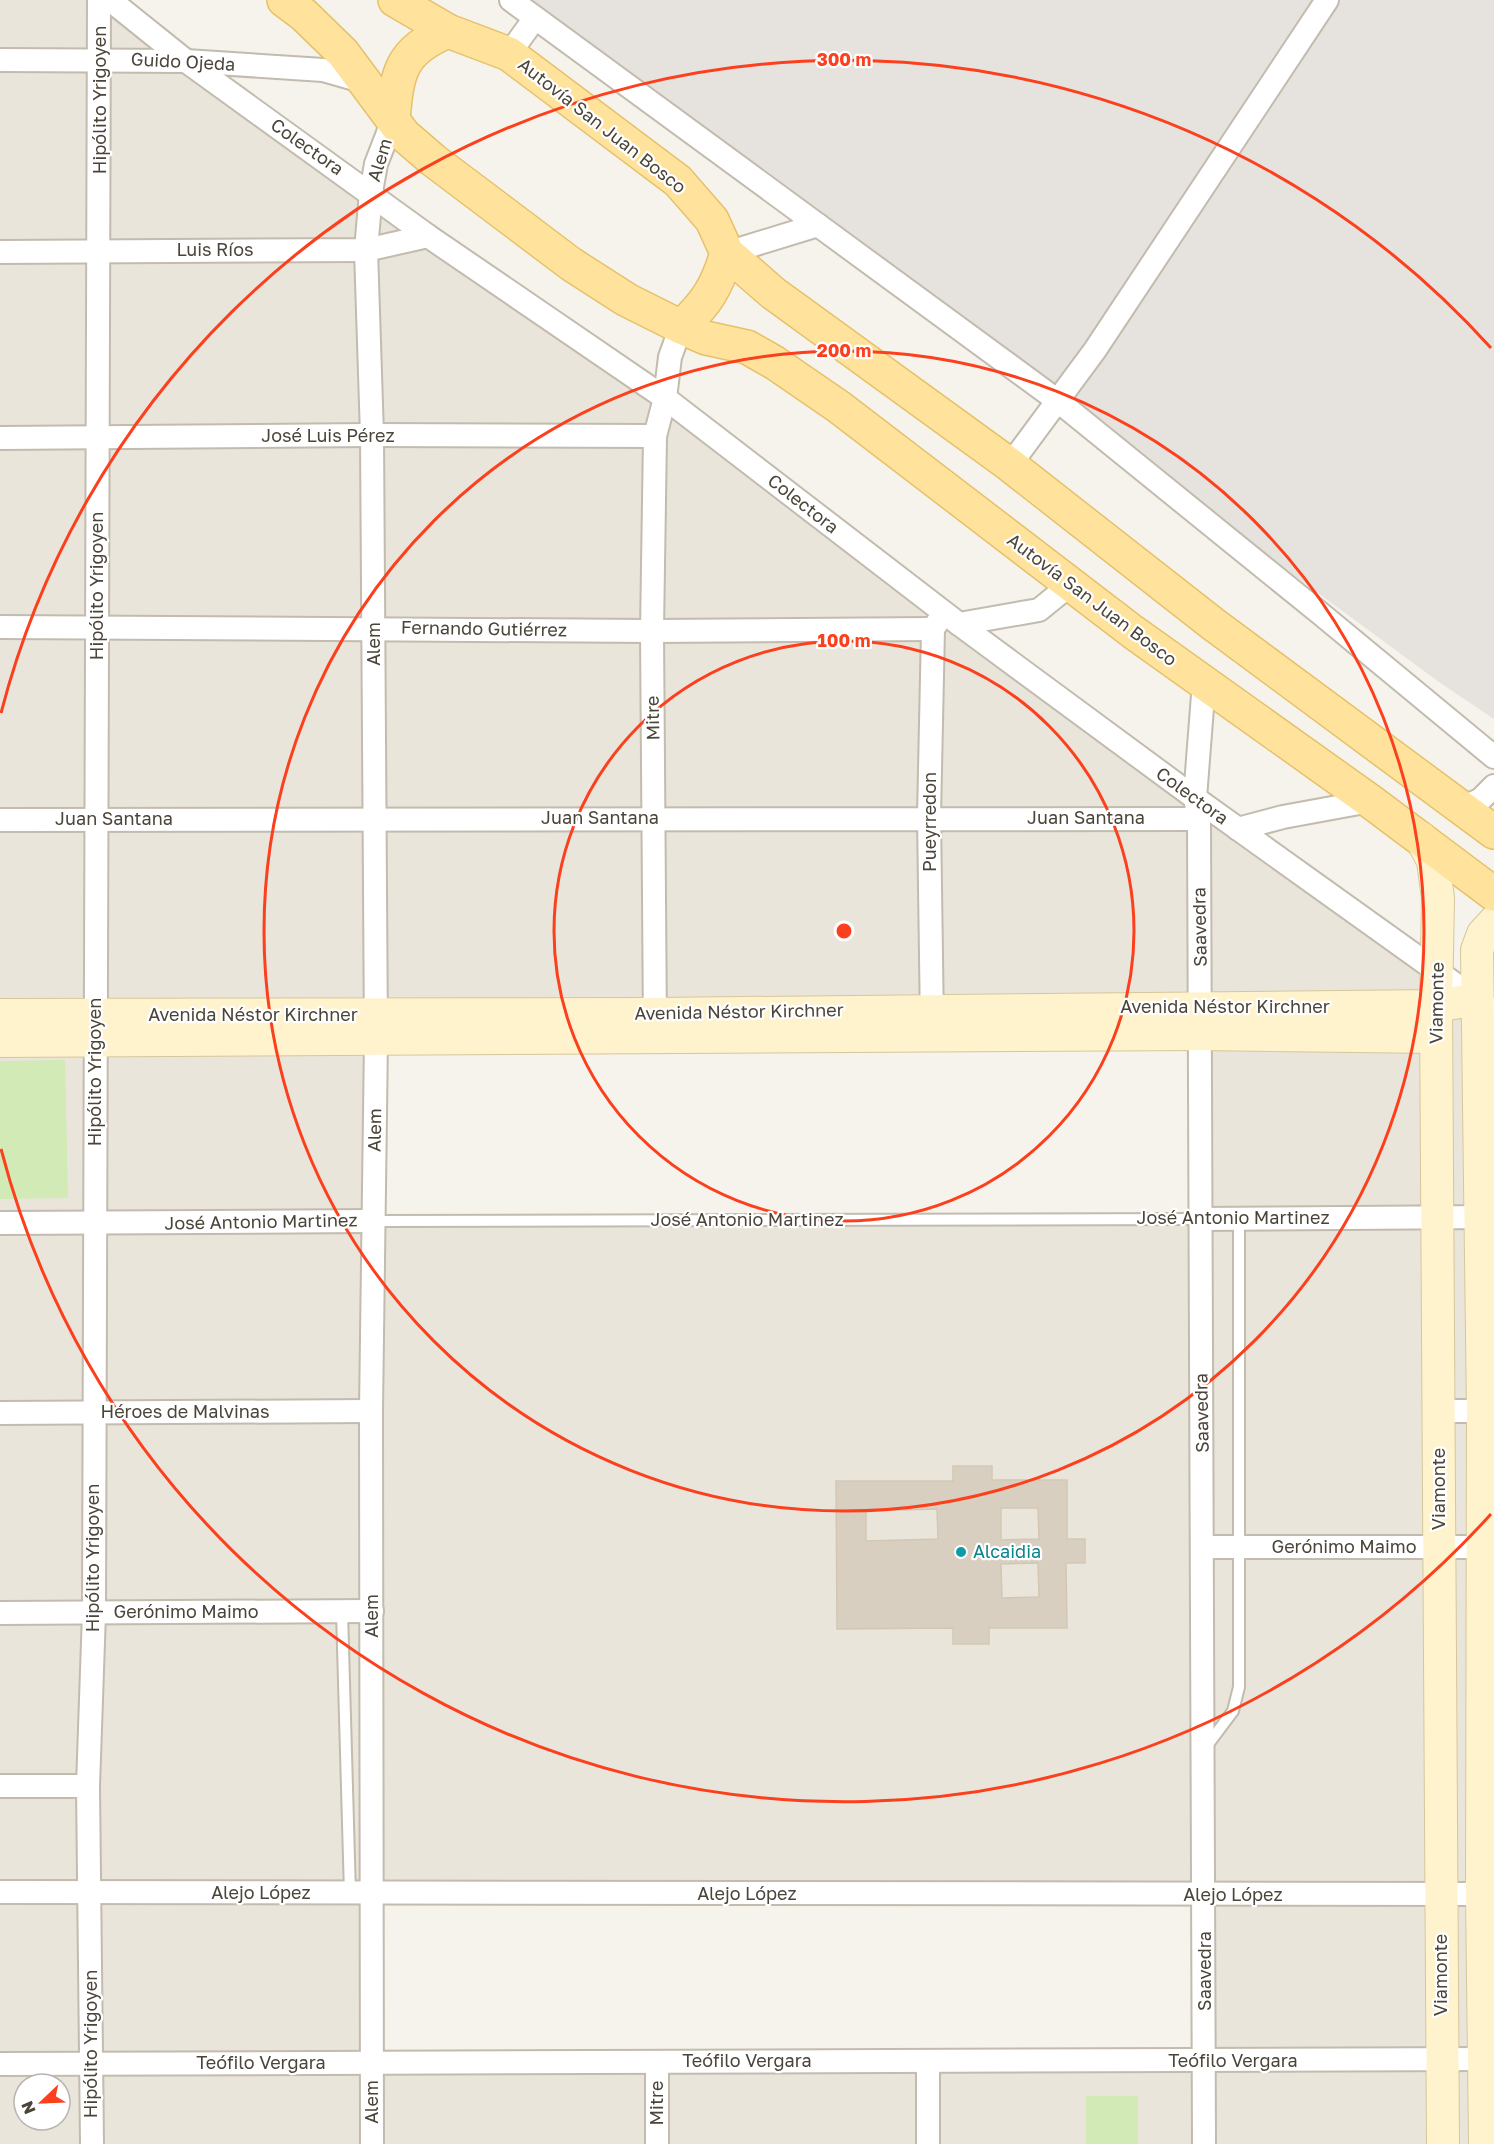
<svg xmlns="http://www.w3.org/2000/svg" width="1494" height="2144" viewBox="0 0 1494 2144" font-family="'Golos Text',sans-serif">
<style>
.residential{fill:#eae5da;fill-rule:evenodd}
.industrial{fill:#e6e2dd}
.green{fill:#d2eab5}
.building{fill:#d8cfc1;stroke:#d3c7b4;stroke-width:1.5;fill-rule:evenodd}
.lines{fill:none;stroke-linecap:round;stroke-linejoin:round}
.lane-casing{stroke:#c2bbae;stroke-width:14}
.street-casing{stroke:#c2bbae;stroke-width:26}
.secondary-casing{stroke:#d6c79b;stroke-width:34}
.primary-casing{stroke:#e6c16a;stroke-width:36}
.lane{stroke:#fff;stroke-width:10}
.street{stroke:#fff;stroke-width:22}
.secondary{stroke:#fff3cd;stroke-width:32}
.primary{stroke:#ffe39c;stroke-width:33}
.ring{fill:none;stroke:#fc3f1d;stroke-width:3}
.culture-dot{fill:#0f9aa8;stroke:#fff;stroke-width:2}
.labels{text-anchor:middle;stroke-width:4.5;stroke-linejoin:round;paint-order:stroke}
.street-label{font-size:18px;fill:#4b4439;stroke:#fff}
.culture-label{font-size:18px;fill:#0d838f;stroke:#fff;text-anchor:start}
.centre{fill:#fc3f1d;stroke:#fff;stroke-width:3}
.ring-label{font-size:18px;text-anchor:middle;font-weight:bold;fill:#fc3f1d;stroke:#fff;stroke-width:4.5;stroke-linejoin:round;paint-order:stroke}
</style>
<rect width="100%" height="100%" fill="#f6f3ec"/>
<path class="residential" d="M0 0H110L1494 1012V2144H0ZM1201 1034 1200 1218 374 1221 376 1039ZM373 1894 1205 1895 1204 2062H372ZM24 2084H60V2120H24Z"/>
<path class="industrial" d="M511 0H1494V719L1439 682Z"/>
<g class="green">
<path d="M65 1060 68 1198 0 1199V1061Z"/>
<rect x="1086" y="2096" width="52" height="48"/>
</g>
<path class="building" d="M953 1466H992V1480H1067V1539H1085V1563H1066L1067 1628H989V1644H953V1628L837 1629 836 1481H953ZM1001 1508H1038L1039 1539 1001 1540ZM937 1509 938 1539 866 1541V1511ZM1038 1563 1039 1597 1002 1598 1001 1564Z"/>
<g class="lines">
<g class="lane-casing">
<g id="lane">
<path d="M374 1221 1200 1219"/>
<path d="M342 1611 350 1894"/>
<path d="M1206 1747 1233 1711 1239 1687V1218"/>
</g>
</g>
<g class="street-casing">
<g id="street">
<path d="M110 0 186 61 428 236 665 398 959 624 1195 798 1494 1012"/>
<path d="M511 0 1058 401 1321 614 1494 757"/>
<path d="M509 54 535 18"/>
<path d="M0 60 186 61 323 70 365 82"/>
<path d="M0 252 366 250 428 236"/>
<path d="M727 253 818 225"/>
<path d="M0 438 372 435 655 436"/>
<path d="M1010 465 1095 350 1327 0"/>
<path d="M959 624 1039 610 1071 584"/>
<path d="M0 627 652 631 933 629"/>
<path d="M1204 682 1195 798 1199 819 1204 2144"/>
<path d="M1461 808 1480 800 1494 786"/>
<path d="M0 820 1199 819"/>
<path d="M1238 829 1283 817 1370 801"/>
<path d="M932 1025 929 817 933 629 941 617"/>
<path d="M655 1029 652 631 655 436 665 398 670 357 681 327"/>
<path d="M1200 1219 1494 1217"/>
<path d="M0 1223 374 1221"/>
<path d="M1438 1411H1494"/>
<path d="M0 1413 371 1411"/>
<path d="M1203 1547H1484"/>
<path d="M0 1613 372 1611"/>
<path d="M0 1786H88"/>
<path d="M0 1892 1494 1894"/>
<path d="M928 2061V2144"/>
<path d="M657 2062V2144"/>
<path d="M0 2064 1494 2059"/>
<path d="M92 2144 88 1786 94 1613 99 0"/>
<path d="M372 2144 371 1411 376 1039 372 435 366 250 371 192 376 164 393 120"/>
</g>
</g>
<g class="secondary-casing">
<g id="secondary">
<path d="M1421 838 1433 861 1438 898 1436 1006 1443 2144"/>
<path d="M0 1015 654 1014 1436 1006 1477 999"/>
<path d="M0 1041 1201 1034 1436 1037"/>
<path d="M1485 2144 1482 1894 1483 1411 1477 950 1483 934 1494 922"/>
</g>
</g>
<g class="primary-casing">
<g id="primary">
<path d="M284 0 304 15 343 53 404 135 433 160 571 264 627 300 681 327 706 338 747 347 775 363 839 407 1133 632 1370 801 1494 894"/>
<path d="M395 0 448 31 509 54 678 181 712 220 727 253 773 293 1010 465 1213 624 1494 832"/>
<path d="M393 120C397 72 400 51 448 31"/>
<path d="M681 327C706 304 717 287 727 253"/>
</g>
</g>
<use href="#lane" class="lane"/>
<use href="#street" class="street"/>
<use href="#secondary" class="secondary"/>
<use href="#primary" class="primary"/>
</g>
<g class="ring">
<circle cx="844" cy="931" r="290"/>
<circle cx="844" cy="931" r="580"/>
<path d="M1491 1514A871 871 0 0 1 1 1149M1 713A871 871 0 0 1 1491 348"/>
</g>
<circle class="culture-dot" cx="961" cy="1552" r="6"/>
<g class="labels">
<g class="street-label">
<text transform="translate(183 62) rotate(3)" y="6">Guido Ojeda</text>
<text transform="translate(100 100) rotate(-90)" y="6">Hipólito Yrigoyen</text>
<text transform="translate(602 126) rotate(38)" y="6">Autovía San Juan Bosco</text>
<text transform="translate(307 147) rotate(35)" y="6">Colectora</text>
<text transform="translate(380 160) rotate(-73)" y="6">Alem</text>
<text x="215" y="256">Luis Ríos</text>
<text x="328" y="442">José Luis Pérez</text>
<text transform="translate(803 504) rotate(38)" y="6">Colectora</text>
<text transform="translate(97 586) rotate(-90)" y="6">Hipólito Yrigoyen</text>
<text transform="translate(1092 600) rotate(37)" y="6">Autovía San Juan Bosco</text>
<text transform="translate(484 629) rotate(1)" y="6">Fernando Gutiérrez</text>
<text transform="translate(374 644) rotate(-90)" y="6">Alem</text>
<text transform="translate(653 718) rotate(-91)" y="6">Mitre</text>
<text transform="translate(1192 796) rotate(36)" y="6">Colectora</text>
<text x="600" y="824">Juan Santana</text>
<text x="1086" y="824">Juan Santana</text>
<text x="114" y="825">Juan Santana</text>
<text transform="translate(930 822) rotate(-90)" y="6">Pueyrredon</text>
<text transform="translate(1200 927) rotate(-91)" y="6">Saavedra</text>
<text transform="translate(1437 1003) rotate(-89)" y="6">Viamonte</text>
<text x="1225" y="1013">Avenida Néstor Kirchner</text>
<text transform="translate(739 1012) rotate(-1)" y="6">Avenida Néstor Kirchner</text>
<text x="253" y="1021">Avenida Néstor Kirchner</text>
<text transform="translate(95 1072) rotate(-90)" y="6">Hipólito Yrigoyen</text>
<text transform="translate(375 1130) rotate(-89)" y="6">Alem</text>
<text x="1233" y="1224">José Antonio Martinez</text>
<text x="747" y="1226">José Antonio Martinez</text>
<text transform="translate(261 1222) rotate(-1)" y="6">José Antonio Martinez</text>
<text x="185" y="1418">Héroes de Malvinas</text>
<text transform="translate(1202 1413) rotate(-91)" y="6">Saavedra</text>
<text transform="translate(1439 1489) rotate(-90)" y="6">Viamonte</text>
<text x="1344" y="1553">Gerónimo Maimo</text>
<text transform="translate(93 1558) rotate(-90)" y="6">Hipólito Yrigoyen</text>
<text x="186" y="1618">Gerónimo Maimo</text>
<text transform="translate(372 1616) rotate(-90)" y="6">Alem</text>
<text x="261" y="1899">Alejo López</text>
<text x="747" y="1900">Alejo López</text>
<text x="1233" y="1901">Alejo López</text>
<text transform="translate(1205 1971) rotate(-90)" y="6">Saavedra</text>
<text transform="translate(1441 1975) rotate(-90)" y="6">Viamonte</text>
<text transform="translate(91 2044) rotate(-90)" y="6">Hipólito Yrigoyen</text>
<text x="747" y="2067">Teófilo Vergara</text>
<text x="1233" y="2067">Teófilo Vergara</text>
<text x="261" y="2069">Teófilo Vergara</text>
<text transform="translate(372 2102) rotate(-90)" y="6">Alem</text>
<text transform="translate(657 2103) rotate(-90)" y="6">Mitre</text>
</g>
<g class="culture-label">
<text x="973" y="1558">Alcaidia</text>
</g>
</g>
<circle cx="844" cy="931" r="9" class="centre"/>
<g class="ring-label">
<text x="844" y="66">300 m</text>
<text x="844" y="357">200 m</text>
<text x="844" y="647">100 m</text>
</g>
<g transform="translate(42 2102) rotate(247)"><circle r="28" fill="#ffffff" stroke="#b7b4b0" stroke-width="1.5"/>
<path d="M0-4.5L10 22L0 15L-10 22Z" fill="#fc3f1d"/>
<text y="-9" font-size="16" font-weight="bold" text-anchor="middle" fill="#4b4439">N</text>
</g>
</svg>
